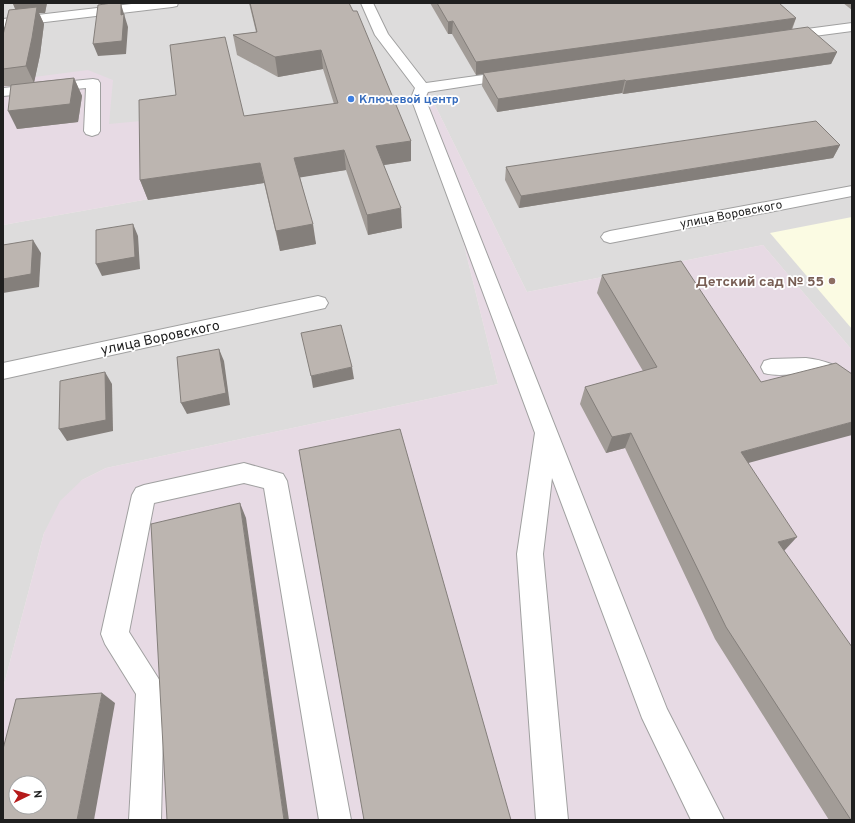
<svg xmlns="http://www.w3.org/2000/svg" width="855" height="823" viewBox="0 0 855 823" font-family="Overpass,sans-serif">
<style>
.residential{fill:#dddcdc}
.industrial{fill:#e7dae4;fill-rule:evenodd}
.education{fill:#fbfbe3}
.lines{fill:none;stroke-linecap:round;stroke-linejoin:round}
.minor-casing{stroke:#a0a0a0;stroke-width:2}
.minor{fill:#fff;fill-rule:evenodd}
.wall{fill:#a29c97}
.shaded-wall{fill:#847f7b}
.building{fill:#bcb5b0;stroke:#847f7b;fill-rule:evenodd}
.shop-dot{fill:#3f7fe0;stroke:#fff;stroke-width:1.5}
.education-dot{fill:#8d6e63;stroke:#fff;stroke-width:1.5}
.labels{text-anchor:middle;stroke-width:3.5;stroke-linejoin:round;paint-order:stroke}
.far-shop-label{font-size:12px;font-weight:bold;fill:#366cbe;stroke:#fff;text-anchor:start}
.far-street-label{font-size:12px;fill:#1f1f1f;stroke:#fff}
.education-label{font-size:14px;font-weight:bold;fill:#785e54;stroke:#fff;text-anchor:end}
.street-label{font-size:14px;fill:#1f1f1f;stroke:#fff}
</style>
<rect width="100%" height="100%" fill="#efece7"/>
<path class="residential" d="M3 3H852V350L763 245 527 292 429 93 445 167 498 384 106 468 82 480 44 533 3 688V225L149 199 109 124 3 81Z"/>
<g class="industrial">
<path d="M88 70 113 80 109 124 141 121 149 199 3 225V81Z"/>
<path d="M429 93 527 292 763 245 852 350V820H3V688L44 533 60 501 82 480 106 468 498 384 445 167 412 96ZM16 783H40V807H16Z"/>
</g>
<path class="education" d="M852 217V329L770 233Z"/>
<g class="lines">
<g class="minor-casing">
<g id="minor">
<path d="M140 3H178L177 6 172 7 3 27V19Z"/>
<path d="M361 3H373L388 34 426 83 512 71 517 72 519 75 517 78 512 79 428 92 425 98 667 709 724 820H691L642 718 552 478 543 554 568 820H536L517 554 535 433 411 98 415 88 375 35Z"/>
<path d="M852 23V31L784 40 779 39 777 36 779 33 784 32Z"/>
<path d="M93 79 98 80 100 83V131L98 134 92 136 86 134 84 131 86 88 3 96V88Z"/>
<path d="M852 186V196L610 243 604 241 601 237 604 233 610 231Z"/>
<path d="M318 296 325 298 328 303 325 308 3 379V363Z"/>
<path d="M806 358C823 360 839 365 852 376V396C839 392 831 379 817 376 800 371 781 378 764 373L761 367 764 361 771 359Z"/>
<path d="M244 463 283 474 287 481 351 820H319L264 488 244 483 154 503 129 632 160 681 164 691 161 820H129L136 694 105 644 101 634 132 495 136 488 144 485Z"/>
</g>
</g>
<use href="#minor" class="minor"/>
</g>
<g class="wall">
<path d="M13 3H47L45 13H39L44 24 40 55 34 82 74 78 82 96 78 122 17 129 11 86H3V35L16 10Z"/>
<path d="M249 3H349L411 141V161L384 165 402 228 368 235 346 170 300 177 316 244 280 251 264 183 148 200 140 180 244 116 334 104 323 69 278 77 237 55 233 35 256 32Z"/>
<path d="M430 3H709L796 18 792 30 837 52 831 64 623 94 622 93 497 112 482 86 483 74 476 75 452 34H448Z"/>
<path d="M843 3H852V10Z"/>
<path d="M840 145 833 158 519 208 505 180 506 167Z"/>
<path d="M602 275 748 463 784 551 852 820H829L715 639 625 448 606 453 580 404 585 387 643 371 597 293Z"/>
</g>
<g class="shaded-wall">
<path d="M18 3H47L45 13H39L44 24 40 55 34 83 26 66 18 16 13 4Z"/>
<path d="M103 3H125L121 4 128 27 126 54 98 56 93 44 104 6Z"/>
<path d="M796 18 791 30 476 75V62Z"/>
<path d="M453 21 452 34H448V22Z"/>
<path d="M321 50 323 69 278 77 275 57Z"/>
<path d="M837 52 831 64 623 94 626 81Z"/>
<path d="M74 78 82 96 78 122 17 129 8 111Z"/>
<path d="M625 80 622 93 497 112 498 99Z"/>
<path d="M411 141V161L377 166 376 146Z"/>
<path d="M840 145 833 158 519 208 521 196Z"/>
<path d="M344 150 346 170 297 178 294 158Z"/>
<path d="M260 163 264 183 148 200 140 180Z"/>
<path d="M401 208 402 228 368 235 367 215Z"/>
<path d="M133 224 138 236 140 269 102 276 96 264Z"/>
<path d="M313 224 316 244 280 251 276 231Z"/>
<path d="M33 240 41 253 39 287 3 293V279Z"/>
<path d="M219 349 224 361 230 405 187 414 181 403Z"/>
<path d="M352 367 354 379 313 388 311 376Z"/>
<path d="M105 372 112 384 113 431 67 441 59 429Z"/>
<path d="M852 422V435L730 468 741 452Z"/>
<path d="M631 433 625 448 606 453 612 437Z"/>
<path d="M240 503 246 518 289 820H284Z"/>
<path d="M797 537 784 551 778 542Z"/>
<path d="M102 693 115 703 94 820H77Z"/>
</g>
<g class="building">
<path d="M112 3H121V15L124 14 122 41 93 44 98 5Z"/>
<path d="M250 3H349L353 11H357L411 141 376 146 401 208 367 215 344 150 294 158 313 224 276 231 260 163 140 180 139 100 176 95 170 45 225 37 244 116 338 103 321 50 275 57 233 35 257 32Z"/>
<path d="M437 3H779L796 18 476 62 453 21 448 22Z"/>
<path d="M37 7 32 38 26 66 3 69V35L9 10Z"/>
<path d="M808 27 837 52 626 81 625 80 498 99 483 73Z"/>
<path d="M74 78 70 104 8 111 11 85Z"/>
<path d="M816 121 840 145 521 196 506 167Z"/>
<path d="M133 224 135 257 96 264V230Z"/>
<path d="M33 240 31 274 3 279V245Z"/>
<path d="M681 261 761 382 836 363 852 374V422L741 452 797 537 778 542 852 647V820H851L726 627 631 433 612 437 585 387 657 367 602 275Z"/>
<path d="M341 325 352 367 311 376 301 333Z"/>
<path d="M219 349 226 393 181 403 177 357Z"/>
<path d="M105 372 106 420 59 429 60 381Z"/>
<path d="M400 429 511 820H364L299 450Z"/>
<path d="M240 503 284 820H167L151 524Z"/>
<path d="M102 693 77 820H3V749L16 699ZM16 783H40V807H16Z"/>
</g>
<circle class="shop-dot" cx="351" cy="99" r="4"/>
<circle class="education-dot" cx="832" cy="281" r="4"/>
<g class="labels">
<g class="far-shop-label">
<text x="359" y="103">Ключевой центр</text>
</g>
<g class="far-street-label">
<text transform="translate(731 214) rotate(-11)" y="4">улица Воровского</text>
</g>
<g class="education-label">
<text x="824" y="286">Детский сад № 55</text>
</g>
<g class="street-label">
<text transform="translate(160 337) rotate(-12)" y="5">улица Воровского</text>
</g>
</g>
<rect width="855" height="823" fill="none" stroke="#1f1f1f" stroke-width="8"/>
<g transform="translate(28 795) rotate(85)"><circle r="19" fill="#ffffff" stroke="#a5a5a5"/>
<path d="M0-3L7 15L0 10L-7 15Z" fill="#b51a1a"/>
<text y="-6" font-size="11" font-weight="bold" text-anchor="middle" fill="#1f1f1f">N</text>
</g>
</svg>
